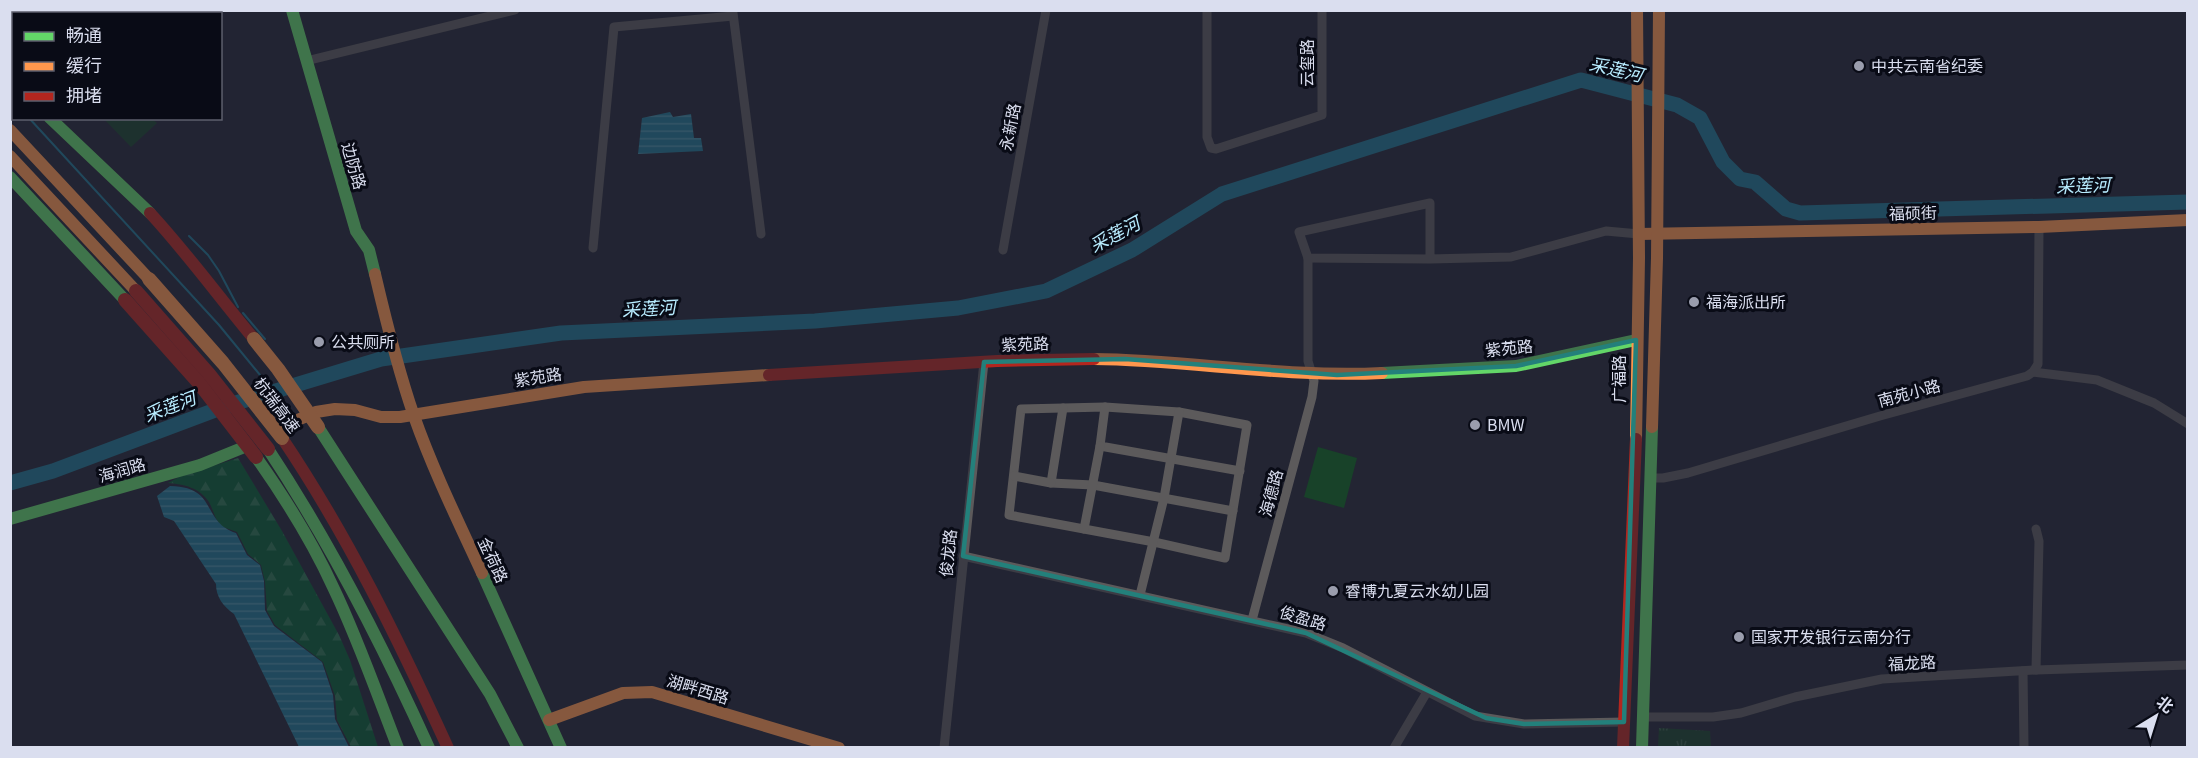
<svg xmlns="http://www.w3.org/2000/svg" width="2198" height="758" viewBox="0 0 2198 758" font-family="Georgia,'Noto Sans SC',serif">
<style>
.green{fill:#184229}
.forest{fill:url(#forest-firs)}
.park{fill:url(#park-tufts)}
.water{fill:url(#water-rules)}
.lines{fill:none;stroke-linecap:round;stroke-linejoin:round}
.stream{stroke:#1e748e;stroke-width:2}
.river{stroke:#1e748e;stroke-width:15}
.street{stroke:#5c5a5b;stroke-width:9}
.fast{stroke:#63d668;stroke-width:12}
.slow{stroke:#ff974d;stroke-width:12}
.jam{stroke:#b3261e;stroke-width:12}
.slow-bridge{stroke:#ff974d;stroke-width:14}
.jam-bridge{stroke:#b3261e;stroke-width:14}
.marked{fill:none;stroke:#23807b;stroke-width:4.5;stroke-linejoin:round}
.poi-dot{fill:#9a9dad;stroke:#090b16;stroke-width:2}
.labels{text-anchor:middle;stroke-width:6;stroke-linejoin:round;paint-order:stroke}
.street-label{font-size:16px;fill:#dadeef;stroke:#090b16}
.poi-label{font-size:16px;fill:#dadeef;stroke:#090b16;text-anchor:start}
.water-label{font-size:18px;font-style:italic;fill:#b8ecff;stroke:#090b16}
</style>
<defs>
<pattern id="forest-firs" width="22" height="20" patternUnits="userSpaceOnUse" patternTransform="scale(1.5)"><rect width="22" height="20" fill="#065c31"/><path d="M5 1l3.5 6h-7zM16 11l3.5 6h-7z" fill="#2a734f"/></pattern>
<pattern id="park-tufts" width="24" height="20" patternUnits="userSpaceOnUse" patternTransform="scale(1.5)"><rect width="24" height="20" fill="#184229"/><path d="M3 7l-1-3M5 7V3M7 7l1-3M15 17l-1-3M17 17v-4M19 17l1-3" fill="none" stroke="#395d48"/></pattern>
<pattern id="water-rules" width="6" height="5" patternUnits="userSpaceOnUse" patternTransform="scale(1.5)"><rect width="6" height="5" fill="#1e748e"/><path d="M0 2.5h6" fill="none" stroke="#498ea4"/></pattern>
</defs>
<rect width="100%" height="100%" fill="#232533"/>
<g class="green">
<path d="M104 119H152L157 123 131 147Z"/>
<path d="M1318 447 1357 458 1344 508 1304 497Z"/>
</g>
<path class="forest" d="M238 458 282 531 339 635 350 660 378 747H351L337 720 335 696 323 662 275 625 267 611 265 582 261 565 248 554 237 532C233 530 227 529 223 527 215 521 214 511 209 502 200 488 184 484 168 483L181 476Z"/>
<path class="park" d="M1659 728 1710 731 1711 747H1658Z"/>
<g class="water">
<path d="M670 112 673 117 691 114 694 138H701L703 151 638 154 642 118Z"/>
<path d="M170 486C219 487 200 521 236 533L247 555 260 565 264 581 265 610 274 626 322 662 333 695 335 719 349 747H299L234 614C223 606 216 597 216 584L174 521 164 517 157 496Z"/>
</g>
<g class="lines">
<g class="stream">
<path d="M29 118 219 325 274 392"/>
<path d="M189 236 208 255 219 271 238 307"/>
<path d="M243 313 265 339"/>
</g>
<path class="river" d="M10 483 53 471 226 406 381 359 561 333 815 321 958 308 1046 291 1132 250 1222 194 1581 80 1677 105 1700 118 1723 162 1740 179 1755 182 1786 209 1800 213 2188 202"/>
<g class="street">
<path d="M1207 10V137L1211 148 1216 149 1322 115V10"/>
<path d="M733 13 761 234"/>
<path d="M306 61 515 10"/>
<path d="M593 248 614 27 733 16"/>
<path d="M1003 250 1046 10"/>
<path d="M1430 259V203L1299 232 1308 258 1430 259 1511 257 1606 231 1639 234"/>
<path d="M2033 372 2097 380 2154 403 2188 424"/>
<path d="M1105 407 1179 412 1247 425 1225 558 1154 542 1009 515 1021 409Z"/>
<path d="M1105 407 1100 446 1240 471"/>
<path d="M1063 408 1051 483 1093 485 1233 511"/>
<path d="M1014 476 1051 483"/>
<path d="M1650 478H1663L1688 473 1880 416 2027 376 2033 372 2038 364 2039 227"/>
<path d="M1084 529 1100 446"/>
<path d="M2036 529 2039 541 2036 670"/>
<path d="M963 556 1306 633 1343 648 1475 716 1524 724 1624 722"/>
<path d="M1140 595 1164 498 1179 412"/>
<path d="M1252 620 1312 397 1314 381 1308 361V258"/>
<path d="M2023 671 2024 748"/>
<path d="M1643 717H1713L1741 713 1795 697 1882 679 2036 670 2188 665"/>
<path d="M944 748 984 362"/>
<path d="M1394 748 1427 692"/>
</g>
<g class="fast">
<path d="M292 10 356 231 369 250 375 274"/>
<path d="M10 76 14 79"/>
<path d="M50 118 150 213"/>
<path d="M10 177 125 300"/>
<path d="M1382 373 1516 366 1636 340"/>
<path d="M318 427 490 694 518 748"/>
<path d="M268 449C331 544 382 644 429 748"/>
<path d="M256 457C285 498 312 541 333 587 358 639 377 694 398 748"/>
<path d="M10 519 200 465 242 448"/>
<path d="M482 573 561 748"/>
<path d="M1642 748 1652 427"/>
</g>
<g class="slow">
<path d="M10 130 149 279"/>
<path d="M10 156 136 291"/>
<path d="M1639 234 2039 227 2188 220"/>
<path d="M375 274C386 321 398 370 414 416 433 470 458 521 482 573"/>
<path d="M1094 359C1190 360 1285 378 1382 373"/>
<path d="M286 425 316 412 335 409 355 410 381 417H400L584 387 769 375"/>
<path d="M1652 427 1657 258 1659 10"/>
<path d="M1636 439 1639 258 1637 10"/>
<path d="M549 720 623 693 652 692 839 748"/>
</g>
<g class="jam">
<path d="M150 213C187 253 219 297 254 339"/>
<path d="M769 375 997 361 1094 359"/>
<path d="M282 438C348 536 399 641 448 748"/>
<path d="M1623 748 1636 439"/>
</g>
<g class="slow-bridge">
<path d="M149 279 223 363 282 438"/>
<path d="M254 339 278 369 318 427"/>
</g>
<g class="jam-bridge">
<path d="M136 291 209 374 268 449"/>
<path d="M125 300 199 383 256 457"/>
</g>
</g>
<path d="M0 0H2198V758H0ZM1636 340 1624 722 1524 724 1486 718 1306 633 963 556 984 362 1125 359 1337 375 1516 366Z" fill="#232533" fill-opacity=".55" fill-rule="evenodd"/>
<path class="marked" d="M1636 340 1624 722 1524 724 1486 718 1306 633 963 556 984 362 1125 359 1337 375 1516 366Z"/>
<g class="poi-dot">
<circle cx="1859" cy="66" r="6"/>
<circle cx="1694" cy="302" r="6"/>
<circle cx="319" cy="342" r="6"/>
<circle cx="1475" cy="425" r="6"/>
<circle cx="1333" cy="591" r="6"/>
<circle cx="1739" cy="637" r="6"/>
</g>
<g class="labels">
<g class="street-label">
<text transform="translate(1307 63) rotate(-90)" y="6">云玺路</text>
<text transform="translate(1010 127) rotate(-79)" y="6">永新路</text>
<text transform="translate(354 166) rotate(74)" y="6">边防路</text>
<text transform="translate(1913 213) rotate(-1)" y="6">福硕街</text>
<text transform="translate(1025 344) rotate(-2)" y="6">紫苑路</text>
<text transform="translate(1509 348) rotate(-6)" y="6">紫苑路</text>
<text transform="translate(538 377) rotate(-9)" y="6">紫苑路</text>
<text transform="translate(1619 379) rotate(-90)" y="6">广福路</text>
<text transform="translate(1909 393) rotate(-15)" y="6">南苑小路</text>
<text transform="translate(277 405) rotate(53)" y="6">杭瑞高速</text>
<text transform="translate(122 470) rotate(-16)" y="6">海润路</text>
<text transform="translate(1271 493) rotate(-75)" y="6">海德路</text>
<text transform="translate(948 553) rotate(-84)" y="6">俊龙路</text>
<text transform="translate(493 560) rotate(65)" y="6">金荷路</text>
<text transform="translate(1303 618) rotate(17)" y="6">俊盈路</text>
<text transform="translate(1912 663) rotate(-3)" y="6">福龙路</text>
<text transform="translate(698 689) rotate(17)" y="6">湖畔西路</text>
</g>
<g class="poi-label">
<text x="1871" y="72">中共云南省纪委</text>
<text x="1706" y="308">福海派出所</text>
<text x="331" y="348">公共厕所</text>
<text x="1487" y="431">BMW</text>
<text x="1345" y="597">睿博九夏云水幼儿园</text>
<text x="1751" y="643">国家开发银行云南分行</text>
</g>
<g class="water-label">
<text transform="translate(1616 70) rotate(13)" y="6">采莲河</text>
<text transform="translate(2083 186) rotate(-2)" y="6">采莲河</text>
<text transform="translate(1115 235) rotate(-28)" y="6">采莲河</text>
<text transform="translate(649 309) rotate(-3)" y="6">采莲河</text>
<text transform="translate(170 407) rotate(-21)" y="6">采莲河</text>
</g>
</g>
<rect width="2198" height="758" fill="none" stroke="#dadeef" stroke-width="24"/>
<rect x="12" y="12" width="210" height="108" fill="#090b16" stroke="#5d5f6d" stroke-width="1.5"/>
<rect x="24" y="32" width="30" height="9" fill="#63d668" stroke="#5d5f6d" stroke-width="1.5"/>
<text x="66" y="42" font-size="18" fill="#dadeef">畅通</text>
<rect x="24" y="62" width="30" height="9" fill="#ff974d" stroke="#5d5f6d" stroke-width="1.5"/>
<text x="66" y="72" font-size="18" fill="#dadeef">缓行</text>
<rect x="24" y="92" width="30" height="9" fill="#b3261e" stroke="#5d5f6d" stroke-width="1.5"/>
<text x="66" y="102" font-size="18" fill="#dadeef">拥堵</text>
<g transform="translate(2156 716) rotate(38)" stroke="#090b16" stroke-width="4.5" paint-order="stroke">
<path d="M0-4.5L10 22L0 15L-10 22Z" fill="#dadeef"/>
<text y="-9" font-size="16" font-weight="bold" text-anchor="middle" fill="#dadeef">北</text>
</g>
</svg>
